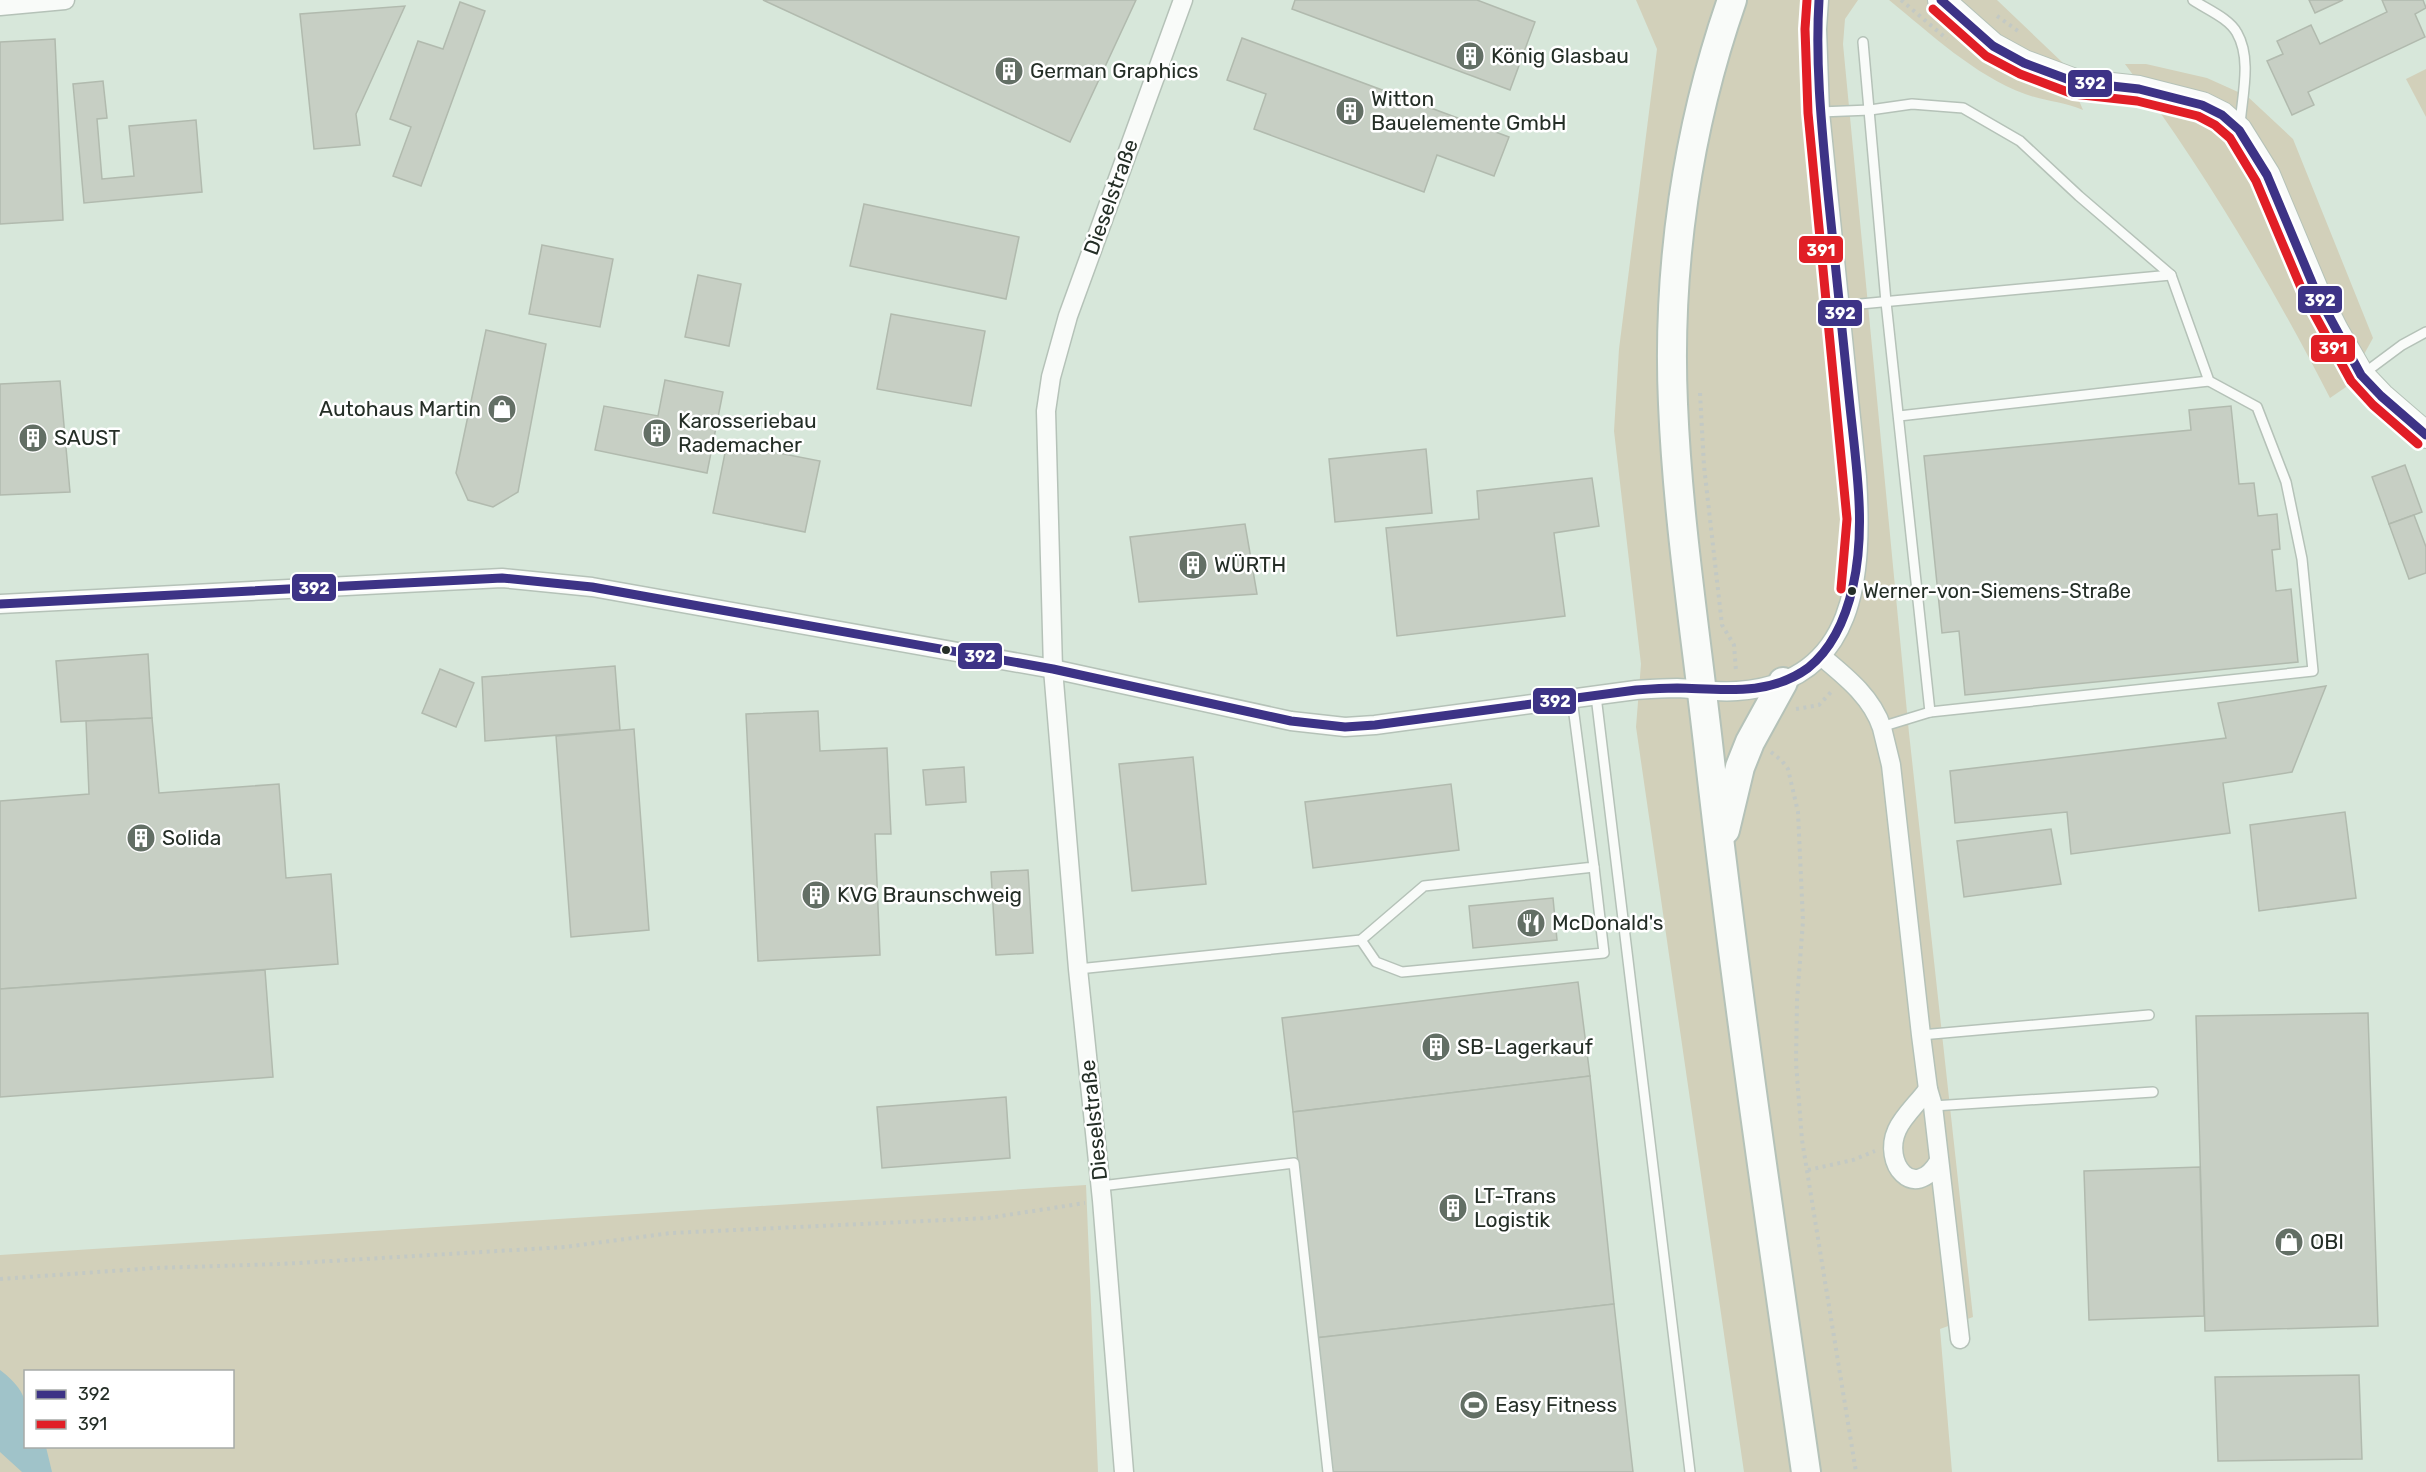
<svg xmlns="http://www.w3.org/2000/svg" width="2426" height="1472" viewBox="0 0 2426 1472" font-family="Rubik,sans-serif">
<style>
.green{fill:#d2d0ba;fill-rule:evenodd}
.water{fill:#a0c3c9}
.building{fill:#c7cfc4;stroke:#b1baae;stroke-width:1.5}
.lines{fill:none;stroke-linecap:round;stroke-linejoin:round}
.lane-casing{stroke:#b5c2b8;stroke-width:12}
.street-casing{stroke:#b5c2b8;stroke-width:21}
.secondary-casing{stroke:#b5c2b8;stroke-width:28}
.primary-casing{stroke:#b5c2b8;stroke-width:32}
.path{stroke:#c3c9c4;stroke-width:4;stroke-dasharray:3 4.5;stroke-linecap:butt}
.lane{stroke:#f9fbf9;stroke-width:9}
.street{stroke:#f9fbf9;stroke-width:18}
.secondary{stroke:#f9fbf9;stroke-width:26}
.primary{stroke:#f9fbf9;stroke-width:28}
.bus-1-casing{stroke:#fff;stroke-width:14}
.bus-2-casing{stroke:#fff;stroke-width:14}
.bus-1{stroke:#3d3386;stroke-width:9}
.bus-2{stroke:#e11e26;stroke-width:9}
.bus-dot{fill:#242e26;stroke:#fff;stroke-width:2}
.labels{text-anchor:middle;stroke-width:5;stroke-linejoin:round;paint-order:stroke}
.bus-label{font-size:20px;fill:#242e26;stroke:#fff;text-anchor:start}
.poi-label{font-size:21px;fill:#242e26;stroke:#fff;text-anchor:start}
.street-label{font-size:21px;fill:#242e26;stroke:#fff}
.line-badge{stroke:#fff;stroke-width:2}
.badge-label{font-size:16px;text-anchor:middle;font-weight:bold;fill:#fff}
</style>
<rect width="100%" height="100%" fill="#d7e7da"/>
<g class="green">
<path d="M1636 0H1858L1845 19 1843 44 1909 733 1973 1317 1940 1329 1952 1472H1744L1636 727 1641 664 1614 431 1619 349 1657 49Z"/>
<path d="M1889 0H1997L2063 63 2083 110C2064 102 2044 101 2025 94 1974 75 1931 34 1889 0Z"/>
<path d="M2125 64H2146L2207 78 2247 96 2293 139 2373 338 2346 387 2330 398C2269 280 2205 171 2125 64Z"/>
<path d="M2426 69V117L2406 79Z"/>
<path d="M1086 1185 1098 1472H0V1255ZM26 1372H232V1446H26Z"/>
</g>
<path class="water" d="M0 1370C33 1395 26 1409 26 1446L46 1447 52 1472H22L0 1452Z"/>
<g class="building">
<path d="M763 0H1136L1070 142Z"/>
<path d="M1295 0H1477L1535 22 1510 90 1292 9Z"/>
<path d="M2309 0H2343L2315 13Z"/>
<path d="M2382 0H2423L2426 8 2415 14 2425 37 2308 92 2314 105 2292 115 2267 61 2283 54 2277 41 2311 25 2320 44 2387 12Z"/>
<path d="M460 2 485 11 421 186 393 176 411 127 390 119 418 41 443 49Z"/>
<path d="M405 6 356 114 360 145 314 149 300 14Z"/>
<path d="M1242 38 1509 137 1494 176 1437 155 1424 192 1254 129 1266 94 1227 80Z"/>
<path d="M55 39 63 220 0 224V42Z"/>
<path d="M103 81 107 118 97 119 102 179 134 176 129 126 196 120 202 192 84 203 73 84Z"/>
<path d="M864 204 1019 237 1006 299 850 266Z"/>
<path d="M542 245 613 259 600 327 529 314Z"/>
<path d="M698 275 741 284 729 346 685 337Z"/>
<path d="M891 314 985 331 971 406 877 389Z"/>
<path d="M486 330 546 344 518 492 493 507 468 500 456 473Z"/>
<path d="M665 380 723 392 707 473 595 450 604 406 658 416Z"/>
<path d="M60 381 70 492 0 495V384Z"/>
<path d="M2231 406 2239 484 2254 483 2258 516 2277 514 2280 549 2272 550 2276 591 2291 589 2298 662 1965 695 1959 631 1942 633 1924 456 2191 430 2189 410Z"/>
<path d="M727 443 820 461 805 532 713 513Z"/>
<path d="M1426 449 1432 513 1335 522 1329 459Z"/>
<path d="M2405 465 2422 512 2389 524 2372 477Z"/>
<path d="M1592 478 1599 526 1554 533 1565 616 1397 636 1386 528 1479 519 1477 491Z"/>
<path d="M2414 515 2426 547V573L2409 579 2389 524Z"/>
<path d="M1245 524 1257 594 1139 602 1130 537Z"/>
<path d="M148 654 152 718 61 722 56 661Z"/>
<path d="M615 666 620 730 485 741 482 677Z"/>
<path d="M440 669 474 683 456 727 422 713Z"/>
<path d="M2326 686 2292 772 2223 783 2230 833 2071 854 2067 812 1955 823 1950 771 2226 738 2218 703Z"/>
<path d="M818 711 820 751 887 748 891 834H875L880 955 758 961 746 714Z"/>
<path d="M152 718 159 793 279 784 286 878 331 874 338 964 0 989V801L89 794 86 721Z"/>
<path d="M634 729 649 930 571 937 556 736Z"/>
<path d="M1193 757 1206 884 1132 891 1119 764Z"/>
<path d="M964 767 966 802 926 805 923 770Z"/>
<path d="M1451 784 1459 850 1313 868 1305 802Z"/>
<path d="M2345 812 2356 898 2259 911 2250 825Z"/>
<path d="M2051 829 2061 884 1964 897 1957 841Z"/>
<path d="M1028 870 1033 953 996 955 991 872Z"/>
<path d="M1553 898 1557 940 1473 948 1469 906Z"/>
<path d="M265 970 273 1077 0 1097V989Z"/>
<path d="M1578 982 1590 1076 1293 1112 1282 1018Z"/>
<path d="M2368 1013 2378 1326 2205 1331 2196 1016Z"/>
<path d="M1590 1076 1614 1304 1315 1338 1293 1112Z"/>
<path d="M1006 1097 1010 1158 882 1168 877 1107Z"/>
<path d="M2200 1167 2204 1316 2089 1320 2084 1171Z"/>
<path d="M1614 1304 1633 1472H1331L1315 1338Z"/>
<path d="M2359 1375 2362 1459 2218 1461 2215 1377Z"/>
</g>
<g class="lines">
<g class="lane-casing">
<g id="lane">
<path d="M2193 0C2206 9 2229 18 2237 33 2252 59 2242 96 2240 125"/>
<path d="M1863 42 1886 302 1930 712"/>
<path d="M1820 112 1870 110 1912 104 1963 108 2020 141 2079 196 2171 275 2209 381 2257 407 2286 482 2302 559 2313 671 1930 712 1881 727"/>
<path d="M1839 306 2171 275"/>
<path d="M2363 374 2402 345 2426 332"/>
<path d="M1899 416 2209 381"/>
<path d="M1596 696 1690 1472"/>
<path d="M1361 940 1376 962 1402 972 1604 953 1594 867"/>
<path d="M1078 969 1361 940 1424 886 1594 867 1572 699"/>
<path d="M1921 1035 2149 1015"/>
<path d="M1933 1106 2153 1092"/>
<path d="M1101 1186 1294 1163 1328 1472"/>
</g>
</g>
<g class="street-casing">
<g id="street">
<path d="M0 6 65 0"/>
<path d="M0 604 502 578 592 587 1053 669 1291 721 1345 727 1375 725 1636 690C1650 689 1663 688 1677 688 1697 689 1717 693 1737 691 1858 683 1863 573 1857 477L1820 112 1817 29 1819 0"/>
<path d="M1821 656C1845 676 1872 697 1882 728 1885 740 1888 753 1891 765L1921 1035 1928 1089 1933 1106 1960 1339"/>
<path d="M1928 1089C1919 1102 1903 1116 1897 1130 1882 1163 1914 1203 1939 1161"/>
<path d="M1124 1472 1102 1200 1078 969 1053 669 1046 411 1051 377 1068 316 1183 0"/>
</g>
</g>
<g class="secondary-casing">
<path id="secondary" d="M1941 0 1993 46 2024 63 2075 82 2139 89 2202 105 2222 115 2239 130 2267 175 2316 292 2335 330 2361 375 2381 396 2426 435"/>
</g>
<g class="primary-casing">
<g id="primary">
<path d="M1732 0C1687 129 1667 268 1673 404 1678 524 1697 642 1710 761 1737 999 1772 1235 1806 1472"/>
<path d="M1725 830 1740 767 1750 742 1783 682"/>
</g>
</g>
<g class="path">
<path d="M1901 0 1947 39"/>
<path d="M1997 16 2018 31"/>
<path d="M1700 393 1704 466 1722 625 1734 645 1736 671"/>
<path d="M1796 709 1819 705 1833 690"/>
<path d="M1771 752 1782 761 1788 769 1798 812 1803 921 1797 1001 1796 1063 1802 1140 1856 1472"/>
<path d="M1808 1170 1853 1160 1875 1151"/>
<path d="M0 1279 154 1268 281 1264 565 1247 671 1233 988 1218 1085 1203"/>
</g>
<use href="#lane" class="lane"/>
<use href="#street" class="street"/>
<use href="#secondary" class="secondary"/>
<use href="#primary" class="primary"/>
<g class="bus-1-casing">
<g id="bus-1">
<path d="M1941 0 1993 46 2024 63 2075 82 2139 89 2202 105 2222 115 2239 130 2267 175 2316 292 2361 375 2381 396 2426 435"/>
<path d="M0 604 502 578 592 587 1053 669 1291 721 1345 727 1375 725 1636 690C1649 689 1663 688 1677 688 1722 689 1768 697 1808 668 1833 648 1846 617 1853 586 1867 525 1855 458 1849 397 1842 329 1835 262 1828 194 1822 130 1815 65 1819 0"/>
</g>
</g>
<g class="bus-2-casing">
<g id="bus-2">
<path d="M1807 0 1805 29 1808 113 1847 519 1841 589"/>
<path d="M1933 9 1986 56 2020 74 2073 94 2137 101 2198 116 2215 125 2230 138 2256 181 2305 297 2351 381 2373 405 2418 444"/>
</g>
</g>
<use href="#bus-1" class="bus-1"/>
<use href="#bus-2" class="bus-2"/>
</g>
<defs>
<g id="building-disc" transform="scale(1.5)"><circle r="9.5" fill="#636f65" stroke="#fff"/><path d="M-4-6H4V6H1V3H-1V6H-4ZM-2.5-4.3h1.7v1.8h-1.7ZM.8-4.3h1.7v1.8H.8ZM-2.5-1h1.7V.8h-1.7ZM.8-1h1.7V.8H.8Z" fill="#fff"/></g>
<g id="shop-disc" transform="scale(1.5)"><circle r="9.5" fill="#636f65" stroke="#fff"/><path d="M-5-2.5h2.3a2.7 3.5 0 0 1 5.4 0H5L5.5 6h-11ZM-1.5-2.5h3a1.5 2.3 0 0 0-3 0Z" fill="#fff"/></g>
<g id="restaurant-disc" transform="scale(1.5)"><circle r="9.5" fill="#636f65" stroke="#fff"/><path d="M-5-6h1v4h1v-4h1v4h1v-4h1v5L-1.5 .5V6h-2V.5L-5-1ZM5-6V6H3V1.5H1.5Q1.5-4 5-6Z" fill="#fff"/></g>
<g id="stadium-disc" transform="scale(1.5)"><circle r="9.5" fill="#636f65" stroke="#fff"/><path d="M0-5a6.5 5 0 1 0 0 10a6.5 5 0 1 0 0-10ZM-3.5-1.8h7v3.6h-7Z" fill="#fff"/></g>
</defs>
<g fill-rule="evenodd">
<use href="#building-disc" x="1470" y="56"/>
<use href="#building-disc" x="1009" y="71"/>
<use href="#building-disc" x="1350" y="111"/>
<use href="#shop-disc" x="502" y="409"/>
<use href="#building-disc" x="657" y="433"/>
<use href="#building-disc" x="33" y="438"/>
<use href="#building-disc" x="1193" y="565"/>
<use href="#building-disc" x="141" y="838"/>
<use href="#building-disc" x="816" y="895"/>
<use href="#restaurant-disc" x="1531" y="923"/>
<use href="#building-disc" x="1436" y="1047"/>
<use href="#building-disc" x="1453" y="1208"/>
<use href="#shop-disc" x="2289" y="1242"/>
<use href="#stadium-disc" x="1474" y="1405"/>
</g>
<g class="bus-dot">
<circle cx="1852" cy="591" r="5"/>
<circle cx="946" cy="650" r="5"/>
</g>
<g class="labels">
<g class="bus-label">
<text x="1863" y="598">Werner-von-Siemens-Straße</text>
</g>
<g class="poi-label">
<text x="1491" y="63">König Glasbau</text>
<text x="1030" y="78">German Graphics</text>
<text x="1371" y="106">Witton<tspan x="1371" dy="24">Bauelemente GmbH</tspan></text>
<text x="481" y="416" text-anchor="end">Autohaus Martin</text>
<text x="678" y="428">Karosseriebau<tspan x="678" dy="24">Rademacher</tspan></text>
<text x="54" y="445">SAUST</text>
<text x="1214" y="572">WÜRTH</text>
<text x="162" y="845">Solida</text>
<text x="837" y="902">KVG Braunschweig</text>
<text x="1552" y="930">McDonald's</text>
<text x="1457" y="1054">SB-Lagerkauf</text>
<text x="1474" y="1203">LT-Trans<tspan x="1474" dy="24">Logistik</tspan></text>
<text x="2310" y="1249">OBI</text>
<text x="1495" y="1412">Easy Fitness</text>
</g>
<g class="street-label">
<text transform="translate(1111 197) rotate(-70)" y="7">Dieselstraße</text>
<text transform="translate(1094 1120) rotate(-96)" y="7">Dieselstraße</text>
</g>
</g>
<g class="line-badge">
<rect x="2067" y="69" width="46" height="29" rx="6" fill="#3d3386"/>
<rect x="1798" y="235" width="46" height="29" rx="6" fill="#e11e26"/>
<rect x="2297" y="285" width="46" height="29" rx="6" fill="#3d3386"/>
<rect x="1817" y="299" width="46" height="28" rx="6" fill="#3d3386"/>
<rect x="2310" y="334" width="46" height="29" rx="6" fill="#e11e26"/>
<rect x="291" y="573" width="46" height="29" rx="6" fill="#3d3386"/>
<rect x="957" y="642" width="46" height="28" rx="6" fill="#3d3386"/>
<rect x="1532" y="687" width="45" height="28" rx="6" fill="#3d3386"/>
</g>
<g class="badge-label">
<text x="2090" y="89">392</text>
<text x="1821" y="256">391</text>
<text x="2320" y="306">392</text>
<text x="1840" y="319">392</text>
<text x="2333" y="354">391</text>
<text x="314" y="594">392</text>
<text x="980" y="662">392</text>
<text x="1555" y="707">392</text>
</g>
<rect x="24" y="1370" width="210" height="78" fill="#ffffff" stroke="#a7aba8" stroke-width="1.5"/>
<rect x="36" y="1390" width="30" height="9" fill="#3d3386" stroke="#a7aba8" stroke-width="1.5"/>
<text x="78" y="1400" font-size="18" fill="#242e26">392</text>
<rect x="36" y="1420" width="30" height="9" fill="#e11e26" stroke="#a7aba8" stroke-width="1.5"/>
<text x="78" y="1430" font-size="18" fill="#242e26">391</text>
</svg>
